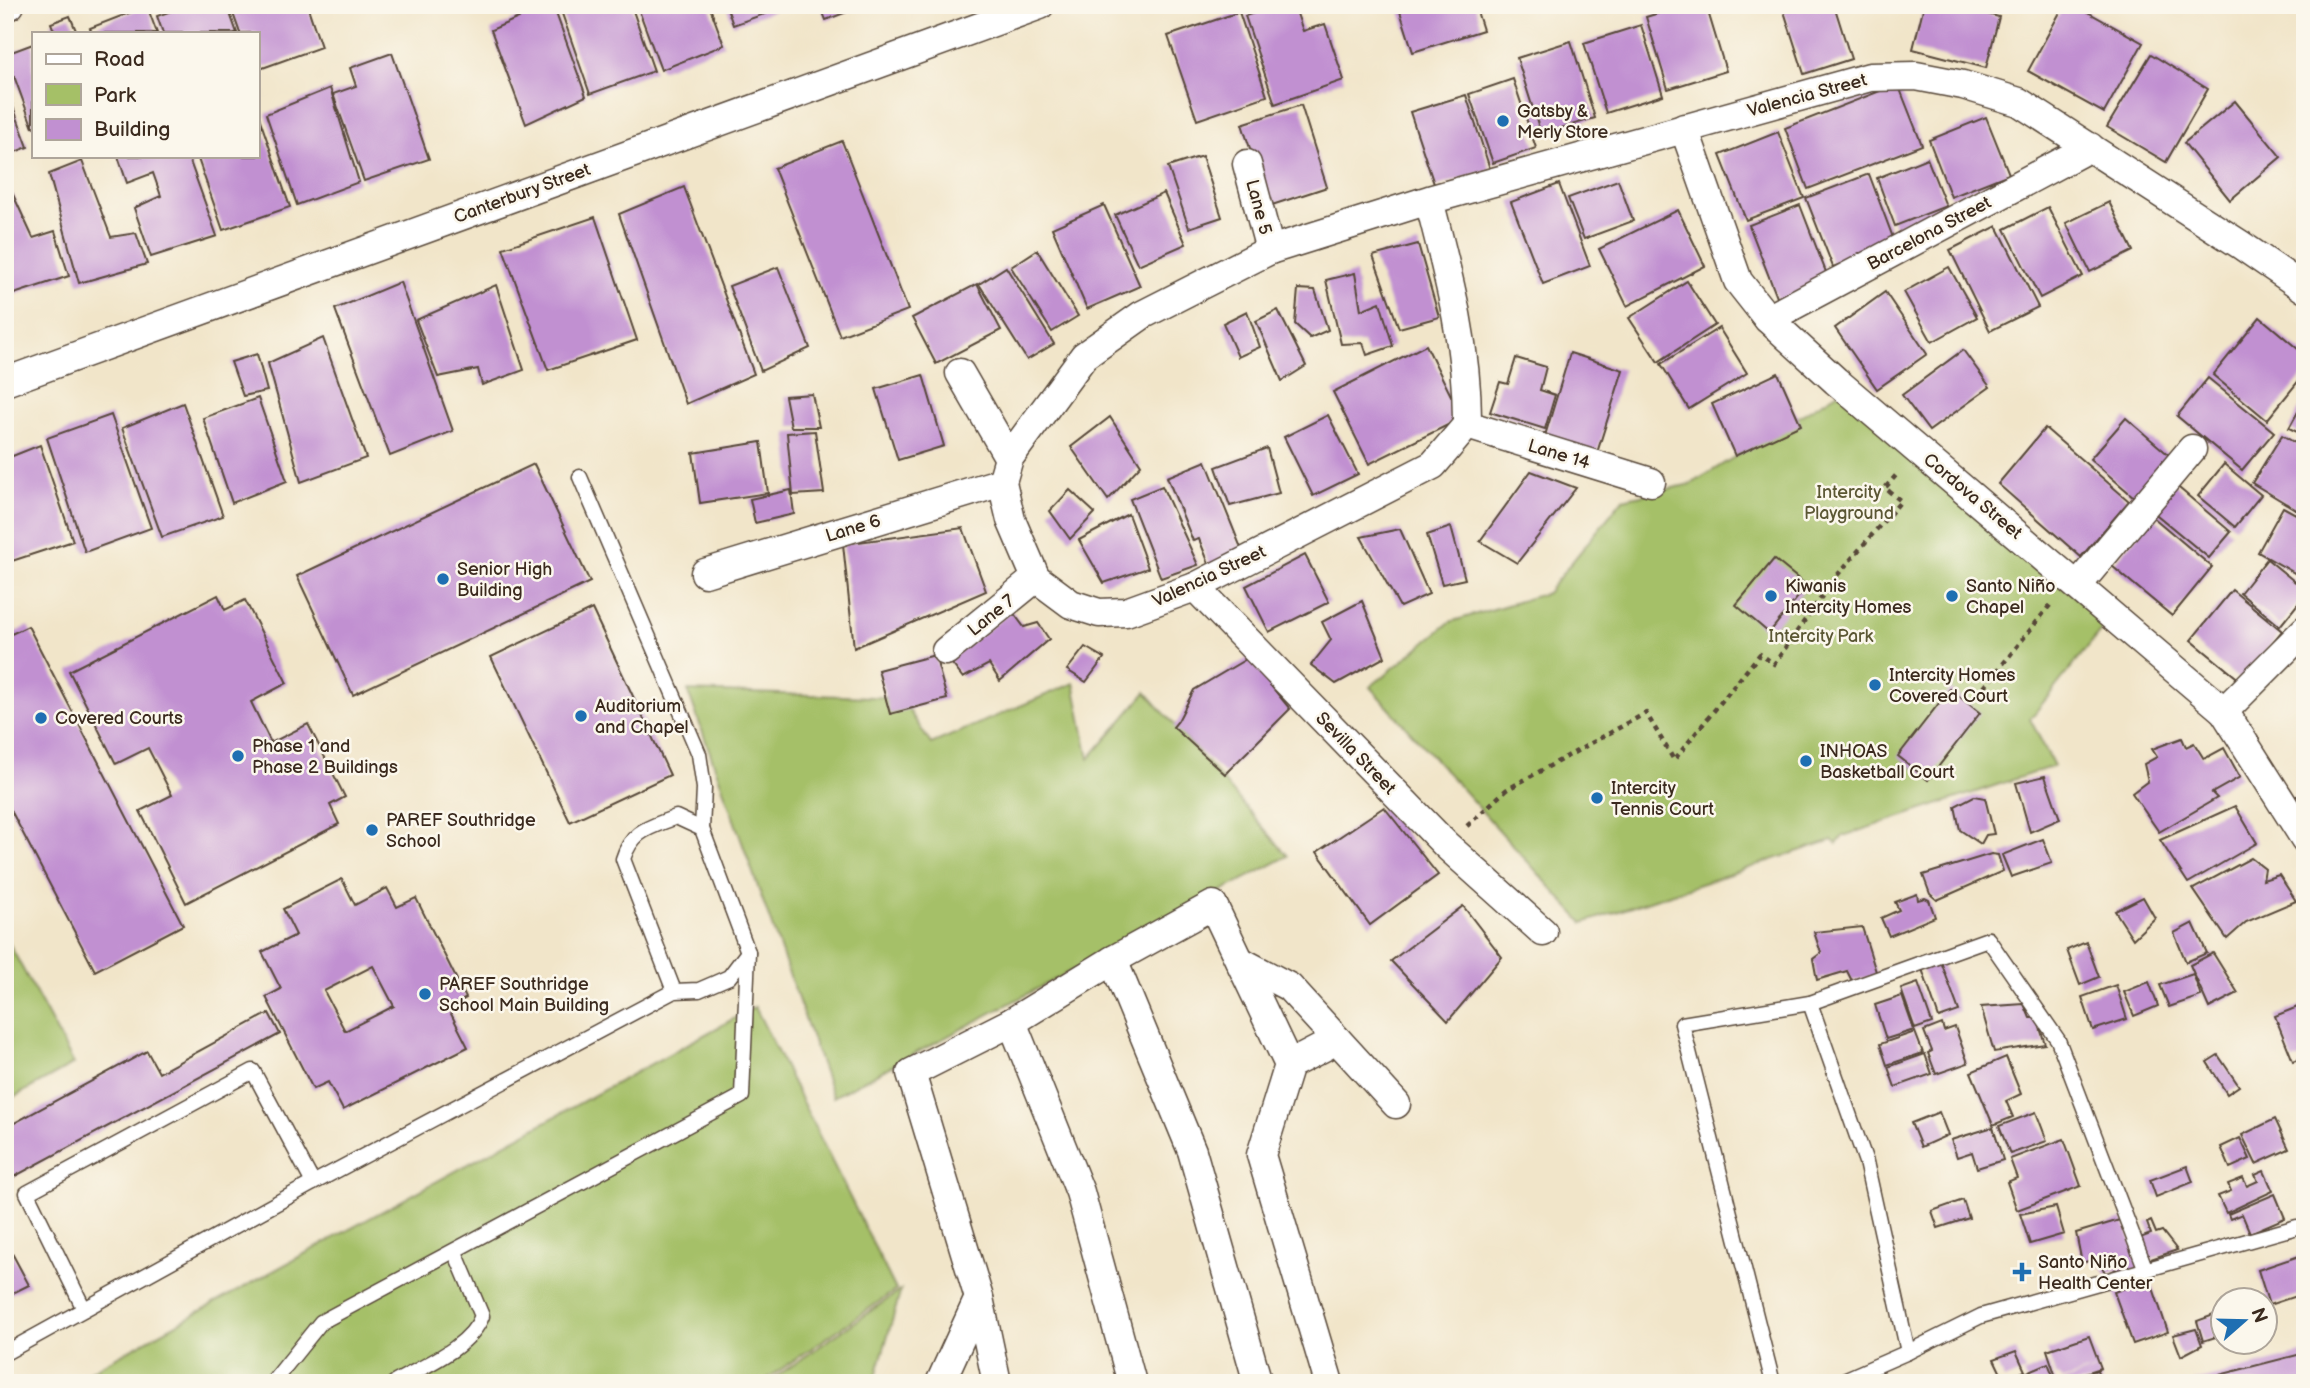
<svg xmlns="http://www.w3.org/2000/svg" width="2310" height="1388" viewBox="0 0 2310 1388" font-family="'Balsamiq Sans',sans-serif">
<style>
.green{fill:#a5c067;stroke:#707542;stroke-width:2}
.building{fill:#c190d1;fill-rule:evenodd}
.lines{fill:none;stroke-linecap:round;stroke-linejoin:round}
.lane-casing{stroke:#564638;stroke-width:17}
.street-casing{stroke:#564638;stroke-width:31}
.path{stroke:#564638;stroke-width:4.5;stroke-dasharray:5 5;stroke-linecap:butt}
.lane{stroke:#fff;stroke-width:14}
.street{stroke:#fff;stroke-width:28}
.poi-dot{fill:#1f6fb2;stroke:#fbf7ec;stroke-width:2.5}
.labels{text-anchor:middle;stroke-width:5;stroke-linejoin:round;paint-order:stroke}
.street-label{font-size:18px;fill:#3b2a1e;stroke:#fbf7ec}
.poi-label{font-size:18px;fill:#3b2a1e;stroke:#fbf7ec;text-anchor:start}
.park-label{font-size:18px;fill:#5b5734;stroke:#fbf7ec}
</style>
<rect width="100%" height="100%" fill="#fbf7ec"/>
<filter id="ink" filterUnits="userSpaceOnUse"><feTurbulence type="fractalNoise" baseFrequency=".0143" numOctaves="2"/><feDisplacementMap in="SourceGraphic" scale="14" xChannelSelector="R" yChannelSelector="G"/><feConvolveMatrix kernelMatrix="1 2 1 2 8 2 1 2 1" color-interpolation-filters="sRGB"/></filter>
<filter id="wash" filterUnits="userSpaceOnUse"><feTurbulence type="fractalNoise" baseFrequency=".00686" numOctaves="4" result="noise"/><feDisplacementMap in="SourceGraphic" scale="28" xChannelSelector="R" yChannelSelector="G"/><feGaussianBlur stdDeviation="1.57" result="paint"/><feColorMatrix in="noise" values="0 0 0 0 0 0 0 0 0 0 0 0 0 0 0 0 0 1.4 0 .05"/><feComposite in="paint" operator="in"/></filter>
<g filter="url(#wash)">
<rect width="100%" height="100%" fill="#f1e5c9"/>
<g class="green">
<path d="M1842 390 2106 624 2030 719 2054 766 1843 836 1837 844 1832 840 1583 923 1370 687 1450 622 1547 593 1623 499 1691 484Z"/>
<path d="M1074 683 1089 759 1146 692 1288 856 833 1097 688 691 901 698 931 744Z"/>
<path d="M5 936 74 1064 5 1102Z"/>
<path d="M755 1007 896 1290 761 1383H69Z"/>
<path d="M901 1290 874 1383H767Z"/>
</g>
<g id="blocks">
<g class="building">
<path d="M188 5H227L237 33H163L157 16Z"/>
<path d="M230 5H307L321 47 257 70V33H240Z"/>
<path d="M548 5H553L586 96 526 124 491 30Z"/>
<path d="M559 5H631L654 71 590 94Z"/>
<path d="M637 5H709L724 45 661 70Z"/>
<path d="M726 5H787V6L733 25Z"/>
<path d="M820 5H865L826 20Z"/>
<path d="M1278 5H1294L1303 31 1325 24 1344 80 1275 104 1245 16Z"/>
<path d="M1398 5H1475L1483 30 1413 52Z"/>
<path d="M1685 5H1706L1726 71 1668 89 1646 17Z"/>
<path d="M1782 5H1834L1851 59 1804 74Z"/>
<path d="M1924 5H1952L1999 17 1986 68 1913 49Z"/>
<path d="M2064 5H2075L2143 43 2104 113 2028 71Z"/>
<path d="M147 6 157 33H92L90 28Z"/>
<path d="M1239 12 1267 96 1197 120 1168 36Z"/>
<path d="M70 16 77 33H55L51 23Z"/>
<path d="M1641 25 1663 95 1606 113 1584 43Z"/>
<path d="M1571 41 1595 118 1541 134 1517 58Z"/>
<path d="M33 44V128L6 54Z"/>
<path d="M392 53 429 159 364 181 333 94 356 86 350 68Z"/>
<path d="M2151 54 2208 89 2166 162 2107 127Z"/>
<path d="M1513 79 1536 148 1493 163 1469 94Z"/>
<path d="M1898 84 1922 145 1808 189 1785 128Z"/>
<path d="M5 85 28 147 5 156Z"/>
<path d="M330 88 359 182 297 205 266 114Z"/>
<path d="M1466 95 1490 169 1435 187 1410 112Z"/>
<path d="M2235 101 2281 157 2230 200 2184 143Z"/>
<path d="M1301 105 1327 187 1269 206 1242 124Z"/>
<path d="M258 114 290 207 223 230 197 156H257Z"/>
<path d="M1986 117 2009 174 1951 197 1929 140Z"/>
<path d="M1778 132 1804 198 1746 220 1720 155Z"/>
<path d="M842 141 908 310 840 336 774 168Z"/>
<path d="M118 156H188L217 236 151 257 134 208 161 196 153 173 127 183Z"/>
<path d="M1202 156 1222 217 1189 228 1168 167Z"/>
<path d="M1927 158 1946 206 1895 226 1877 178Z"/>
<path d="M82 161 111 237 136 233 147 264 79 283 49 174Z"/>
<path d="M1869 174 1895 243 1833 267 1806 198Z"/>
<path d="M1618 180 1633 221 1584 239 1568 198Z"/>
<path d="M1559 184 1590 266 1543 284 1511 202Z"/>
<path d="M684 187 754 374 686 404 619 214Z"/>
<path d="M10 188 33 238 55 231 69 276 14 294 5 270V189Z"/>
<path d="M1164 193 1186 244 1138 265 1115 215Z"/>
<path d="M2109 202 2133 251 2090 272 2066 223Z"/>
<path d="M1104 205 1140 286 1087 309 1052 228Z"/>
<path d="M1800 205 1829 280 1778 300 1749 225Z"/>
<path d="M2048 207 2083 276 2040 298 2005 229Z"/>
<path d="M1678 210 1705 266 1627 306 1599 249Z"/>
<path d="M595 217 637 340 548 370 503 248Z"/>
<path d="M1997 226 2038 307 1990 331 1950 250Z"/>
<path d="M1418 244 1439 317 1399 328 1373 256Z"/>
<path d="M1037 250 1078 316 1052 332 1011 267Z"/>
<path d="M778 267 810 348 761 371 729 286Z"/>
<path d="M1006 267 1054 344 1027 360 979 284Z"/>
<path d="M1949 267 1977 317 1932 342 1904 292Z"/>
<path d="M1355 273 1361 310 1380 302 1393 346 1367 355 1363 343 1341 344 1326 280Z"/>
<path d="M1687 281 1715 325 1658 362 1629 318Z"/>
<path d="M400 282 453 431 390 456 335 309Z"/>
<path d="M977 284 1001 330 936 364 912 318Z"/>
<path d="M496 285 524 370 482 385 478 369 438 377 416 320Z"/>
<path d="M1298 289 1315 290 1328 330 1310 338 1295 324Z"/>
<path d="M1885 292 1927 354 1877 389 1835 328Z"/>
<path d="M1278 310 1306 366 1282 381 1256 321Z"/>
<path d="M1247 311 1260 347 1238 357 1223 323Z"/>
<path d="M2260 317 2305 355V373L2267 420 2213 375Z"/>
<path d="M1719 328 1747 373 1689 409 1661 364Z"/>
<path d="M323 338 366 458 301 482 268 363Z"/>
<path d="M1426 345 1462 418 1369 464 1333 392Z"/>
<path d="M1963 350 1990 387 1929 431 1902 395Z"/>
<path d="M1570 353 1623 370 1596 456 1544 439Z"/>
<path d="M257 354 267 391 243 396 231 362Z"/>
<path d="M1516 358 1546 367 1540 390 1555 395 1545 429 1490 412 1500 382 1508 384Z"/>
<path d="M1778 373 1801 425 1735 456 1712 404Z"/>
<path d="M923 375 944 446 898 460 876 389Z"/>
<path d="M2208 378 2274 432 2242 470 2177 416Z"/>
<path d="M812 394 819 427H791L785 396Z"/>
<path d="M258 398 287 481 232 503 203 418Z"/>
<path d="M2305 399V436L2289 428Z"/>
<path d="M183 403 223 516 162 537 122 428Z"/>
<path d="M111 415 151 528 85 552 47 438Z"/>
<path d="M1328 415 1358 474 1313 496 1284 437Z"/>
<path d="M1110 417 1141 465 1108 500 1071 447Z"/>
<path d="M2126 418 2170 456 2134 497 2090 459Z"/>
<path d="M2045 428 2129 501 2081 557 1998 484Z"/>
<path d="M815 431 824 493 793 495 787 433Z"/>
<path d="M2282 435 2305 449V515L2252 483Z"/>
<path d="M761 442 768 493 700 503 693 453Z"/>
<path d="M40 445 73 541 12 561 5 540V459Z"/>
<path d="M1267 448 1279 493 1230 506 1216 467Z"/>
<path d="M1206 461 1243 553 1210 566 1199 539 1193 541 1167 477Z"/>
<path d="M534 464 590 582 353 695 297 576Z"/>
<path d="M2224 464 2261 495 2235 527 2198 496Z"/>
<path d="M1531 471 1576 488 1517 563 1480 541Z"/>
<path d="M2173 483 2231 532 2209 558 2151 510Z"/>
<path d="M1162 486 1198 565 1161 578 1130 499Z"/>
<path d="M791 490 794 514 755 523 750 499Z"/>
<path d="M1070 490 1095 513 1070 539 1050 511Z"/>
<path d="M2283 507 2305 519V579L2258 552Z"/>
<path d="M1128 514 1148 568 1104 583 1079 540Z"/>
<path d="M2153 517 2212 567 2172 616 2112 566Z"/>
<path d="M1451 527 1465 579 1442 584 1427 535Z"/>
<path d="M963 528 986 591 854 648 843 544Z"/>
<path d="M1400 529 1429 594 1400 607 1361 537Z"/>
<path d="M1305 555 1329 602 1269 632 1246 586Z"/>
<path d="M1774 559 1807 586 1769 633 1736 605Z"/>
<path d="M2267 559 2305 590V595L2280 626 2240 593Z"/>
<path d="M2232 590 2282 631 2241 681 2191 640Z"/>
<path d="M218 595 225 610 245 600 287 683 251 702 271 743 308 724 345 797 330 805 339 824 186 903 140 811 172 795 148 748 116 764 69 671Z"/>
<path d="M1362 601 1385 657 1336 684 1311 665 1331 640 1322 622Z"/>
<path d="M592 609 670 775 570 822 491 657Z"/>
<path d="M1012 611 1024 627 1038 623 1049 639 1000 681 989 664 963 678 949 660Z"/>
<path d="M28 626 183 925 95 971 5 799V637Z"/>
<path d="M1085 647 1104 658 1086 682 1067 670Z"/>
<path d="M935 655 947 699 890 714 878 670Z"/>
<path d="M1248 658 1290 709 1225 774 1173 727 1178 721 1194 690Z"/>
<path d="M1950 689 1980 713 1928 780 1898 756Z"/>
<path d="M2182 738 2186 747 2194 743 2204 759 2224 748 2240 777 2212 793 2217 798 2159 832 2132 793 2148 781 2144 764 2157 757 2152 749Z"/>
<path d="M2045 776 2060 819 2030 832 2016 783Z"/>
<path d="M2305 793V830L2294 797Z"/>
<path d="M1974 796 1985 798 1994 834 1986 835 1981 844 1960 830 1955 806Z"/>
<path d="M2235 806 2257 843 2188 883 2160 840Z"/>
<path d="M1384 807 1438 875 1370 925 1317 852Z"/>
<path d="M2043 839 2052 863 2011 877 2002 855Z"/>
<path d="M1991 854 1998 855 2003 871 1937 900 1930 894 1923 875Z"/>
<path d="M2251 858 2265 869 2263 880 2279 875 2296 901 2246 922 2227 939 2193 889Z"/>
<path d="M342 879 355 905 387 888 397 907 416 898 466 998 448 1008 468 1047 343 1110 328 1082 313 1089 266 997 281 989 262 952 296 935 283 909ZM373 966 394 1006 345 1031 324 991Z"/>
<path d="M1917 894 1918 900 1925 898 1929 900 1935 917 1889 936 1881 918 1899 910 1895 902Z"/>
<path d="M2143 897 2155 918 2133 939 2115 911Z"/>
<path d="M1463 906 1502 957 1448 1021 1391 961Z"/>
<path d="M2193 923 2207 953 2186 962 2174 933Z"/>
<path d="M1862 927 1877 975 1852 981 1847 971 1817 980 1813 959 1821 953 1814 932Z"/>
<path d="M2086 942 2099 977 2080 985 2067 950Z"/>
<path d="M2213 953 2238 993 2209 1008 2190 965Z"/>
<path d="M1940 959 1959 1011 1939 1018 1921 966Z"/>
<path d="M2193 974 2201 996 2169 1007 2160 985Z"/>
<path d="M2149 982 2158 1006 2134 1016 2124 992Z"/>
<path d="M1918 983 1932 1023 1915 1029 1901 989Z"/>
<path d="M2116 985 2127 1019 2093 1030 2082 997Z"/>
<path d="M1902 996 1914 1030 1886 1039 1875 1005Z"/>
<path d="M2024 1004 2030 1018H2037L2045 1044 1994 1052 1981 1007Z"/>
<path d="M2305 1004V1057L2293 1061 2275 1016Z"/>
<path d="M269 1013 280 1034 8 1180 5 1176V1128L147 1051 159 1073Z"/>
<path d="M1942 1024 1944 1031 1955 1027 1968 1063 1936 1074 1928 1053 1932 1051 1924 1031Z"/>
<path d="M1915 1032 1923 1053 1887 1065 1880 1044Z"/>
<path d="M1925 1054 1932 1074 1895 1087 1888 1067Z"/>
<path d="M2218 1055 2239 1086 2227 1094 2207 1062Z"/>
<path d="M2006 1057 2021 1094 2006 1101 2013 1117 1993 1125 1971 1072Z"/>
<path d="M1939 1112 1948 1135 1921 1147 1911 1123Z"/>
<path d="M2036 1112 2047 1141 2010 1154 1999 1126Z"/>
<path d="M2275 1119 2289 1149 2256 1164 2242 1135Z"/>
<path d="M1993 1127 2003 1160 1977 1168 1972 1152 1957 1157 1951 1140Z"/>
<path d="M2240 1138 2250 1159 2230 1168 2221 1147Z"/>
<path d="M2064 1139 2081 1186 2017 1210 2007 1182 2017 1178 2010 1159Z"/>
<path d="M2187 1166 2193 1182 2156 1197 2150 1180Z"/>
<path d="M2264 1171 2273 1191 2226 1213 2218 1196 2231 1191 2228 1184 2243 1178 2247 1186 2258 1181 2255 1175Z"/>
<path d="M2275 1194 2285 1218 2250 1233 2242 1214 2230 1219 2228 1214Z"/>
<path d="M1963 1200 1969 1218 1938 1228 1932 1211Z"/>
<path d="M2056 1207 2064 1234 2030 1244 2020 1214Z"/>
<path d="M2123 1219 2141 1268 2118 1275 2116 1269 2106 1275 2098 1258 2082 1263 2076 1233Z"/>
<path d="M2151 1221 2156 1233 2162 1231 2177 1250 2148 1260 2140 1238 2151 1234 2147 1223Z"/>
<path d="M5 1240 29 1285 5 1297Z"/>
<path d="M2305 1254V1293L2269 1305 2258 1270Z"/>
<path d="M2150 1279 2168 1332 2133 1344 2114 1292Z"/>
<path d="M2222 1312V1335L2203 1341 2197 1321Z"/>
<path d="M2196 1329 2202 1345 2181 1356 2173 1335Z"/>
<path d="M2089 1336 2101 1368 2063 1380 2055 1374 2047 1350Z"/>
<path d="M2016 1351 2025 1371 2004 1380 1994 1359Z"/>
<path d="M2305 1353V1383H2192V1382Z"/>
<path d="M2048 1363 2056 1383H2027L2023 1374Z"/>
<path d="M2097 1370 2102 1383H2062V1382Z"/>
</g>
</g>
</g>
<g filter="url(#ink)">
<use href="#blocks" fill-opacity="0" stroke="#564638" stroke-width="2"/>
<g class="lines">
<g class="lane-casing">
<g id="lane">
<path d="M580 477 699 754 704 788 702 829"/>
<path d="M674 991 699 990 729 977 748 952"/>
<path d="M1810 1003 1866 1162 1908 1352"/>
<path d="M84 1309 27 1193 253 1071 313 1183"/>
<path d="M5 1353 313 1183 674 991 623 859C632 830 649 828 676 817L702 829 748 952 742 1096 321 1322 272 1383"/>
<path d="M394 1383C423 1366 470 1348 482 1316L455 1252"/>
<path d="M1773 1383 1682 1024 1810 1003 1988 939 2058 1040 2146 1270"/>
<path d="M1837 1383 1908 1352 1981 1316 2297 1227"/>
</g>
</g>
<g class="street-casing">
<g id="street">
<path d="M5 7 10 5"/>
<path d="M1684 128 1738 281 1768 319 1836 381 2224 711 2305 839"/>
<path d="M1247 164 1270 250"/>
<path d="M1429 200C1448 274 1468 348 1467 425L1433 465 1195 587 1126 612 1099 613 1071 604 1036 578 1011 520 1002 482 1009 458 1084 356 1142 315 1270 250 1429 200 1870 77 1916 76 1963 85 2019 102 2241 245 2305 289"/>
<path d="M1768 319 2090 147"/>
<path d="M960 373 1009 458"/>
<path d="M5 382 1040 5"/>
<path d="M1467 425 1651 482"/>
<path d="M705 573 1002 482"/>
<path d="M2078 585 2192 449"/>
<path d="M1195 587 1446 845 1543 932"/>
<path d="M946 651 1036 578"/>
<path d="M2224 711 2305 630"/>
<path d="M1113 960 1192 1151 1258 1383"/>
<path d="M1240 961 1289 987 1396 1104"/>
<path d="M1012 1022 1080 1192 1132 1383"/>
<path d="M1289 1065 1337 1040"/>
<path d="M940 1383 979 1298"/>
<path d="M997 1383 979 1298 911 1073 1012 1022 1113 960 1213 905 1289 1065 1261 1155 1329 1383"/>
</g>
</g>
<g class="path">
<path d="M1978 695 2051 604"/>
<path d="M1467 826 1506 790 1646 713 1674 760 1760 654 1774 664 1834 579 1901 501 1885 488 1899 472"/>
</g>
<use href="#lane" class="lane"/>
<use href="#street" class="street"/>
</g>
</g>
<g class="poi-dot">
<circle cx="1503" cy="121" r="7"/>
<circle cx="443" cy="579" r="7"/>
<circle cx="1771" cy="596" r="7"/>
<circle cx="1952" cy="596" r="7"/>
<circle cx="1875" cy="685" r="7"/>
<circle cx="581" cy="716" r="7"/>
<circle cx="41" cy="718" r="7"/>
<circle cx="238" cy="756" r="7"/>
<circle cx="1806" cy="761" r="7"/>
<circle cx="1597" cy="798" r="7"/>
<circle cx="372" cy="830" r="7"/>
<circle cx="425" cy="994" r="7"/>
<path d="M2018.5 1261.5h7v7h7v7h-7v7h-7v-7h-7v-7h7z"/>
</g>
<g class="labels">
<g class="street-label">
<text transform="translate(1807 95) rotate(-15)" y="6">Valencia Street</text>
<text transform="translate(522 193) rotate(-20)" y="6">Canterbury Street</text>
<text transform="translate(1259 207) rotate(75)" y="6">Lane 5</text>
<text transform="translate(1929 233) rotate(-28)" y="6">Barcelona Street</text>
<text transform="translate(1559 454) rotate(17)" y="6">Lane 14</text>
<text transform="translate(1973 496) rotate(40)" y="6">Cordova Street</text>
<text transform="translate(853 528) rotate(-17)" y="6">Lane 6</text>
<text transform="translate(1209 576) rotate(-25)" y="6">Valencia Street</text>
<text transform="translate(991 615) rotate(-39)" y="6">Lane 7</text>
<text transform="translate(1356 753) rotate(46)" y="6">Sevilla Street</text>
</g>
<g class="poi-label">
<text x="1517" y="117">Gatsby &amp;<tspan x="1517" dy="21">Merly Store</tspan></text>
<text x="457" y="575">Senior High<tspan x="457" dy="21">Building</tspan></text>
<text x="1785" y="592">Kiwanis<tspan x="1785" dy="21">Intercity Homes</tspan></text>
<text x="1966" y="592">Santo Niño<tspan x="1966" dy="21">Chapel</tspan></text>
<text x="1889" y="681">Intercity Homes<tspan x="1889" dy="21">Covered Court</tspan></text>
<text x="595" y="712">Auditorium<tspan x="595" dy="21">and Chapel</tspan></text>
<text x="55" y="724">Covered Courts</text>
<text x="252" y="752">Phase 1 and<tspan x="252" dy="21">Phase 2 Buildings</tspan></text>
<text x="1820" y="757">INHOAS<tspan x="1820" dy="21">Basketball Court</tspan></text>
<text x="1611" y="794">Intercity<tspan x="1611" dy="21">Tennis Court</tspan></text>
<text x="386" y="826">PAREF Southridge<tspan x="386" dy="21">School</tspan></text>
<text x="439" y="990">PAREF Southridge<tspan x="439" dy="21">School Main Building</tspan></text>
<text x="2038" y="1268">Santo Niño<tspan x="2038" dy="21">Health Center</tspan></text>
</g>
<g class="park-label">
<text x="1849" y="498">Intercity<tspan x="1849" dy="21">Playground</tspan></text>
<text x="1821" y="642">Intercity Park</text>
</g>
</g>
<rect width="2310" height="1388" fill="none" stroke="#fbf7ec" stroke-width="28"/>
<rect x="32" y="32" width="228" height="126" fill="#fbf7ec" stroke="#aea59a" stroke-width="2"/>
<rect x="46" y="54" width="35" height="10" fill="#ffffff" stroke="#aea59a" stroke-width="2"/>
<text x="94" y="66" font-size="21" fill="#3b2a1e">Road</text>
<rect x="46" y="84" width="35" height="21" fill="#a5c067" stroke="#aea59a" stroke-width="2"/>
<text x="94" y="102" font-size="21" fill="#3b2a1e">Park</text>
<rect x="46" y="119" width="35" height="21" fill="#c190d1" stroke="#aea59a" stroke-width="2"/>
<text x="94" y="136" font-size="21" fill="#3b2a1e">Building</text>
<g transform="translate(2244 1321) rotate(70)"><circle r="33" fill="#fbf7ec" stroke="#aea59a" stroke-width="2"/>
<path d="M0-5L12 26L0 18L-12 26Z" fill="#1f6fb2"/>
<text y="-10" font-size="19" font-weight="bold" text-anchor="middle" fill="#3b2a1e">N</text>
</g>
</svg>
